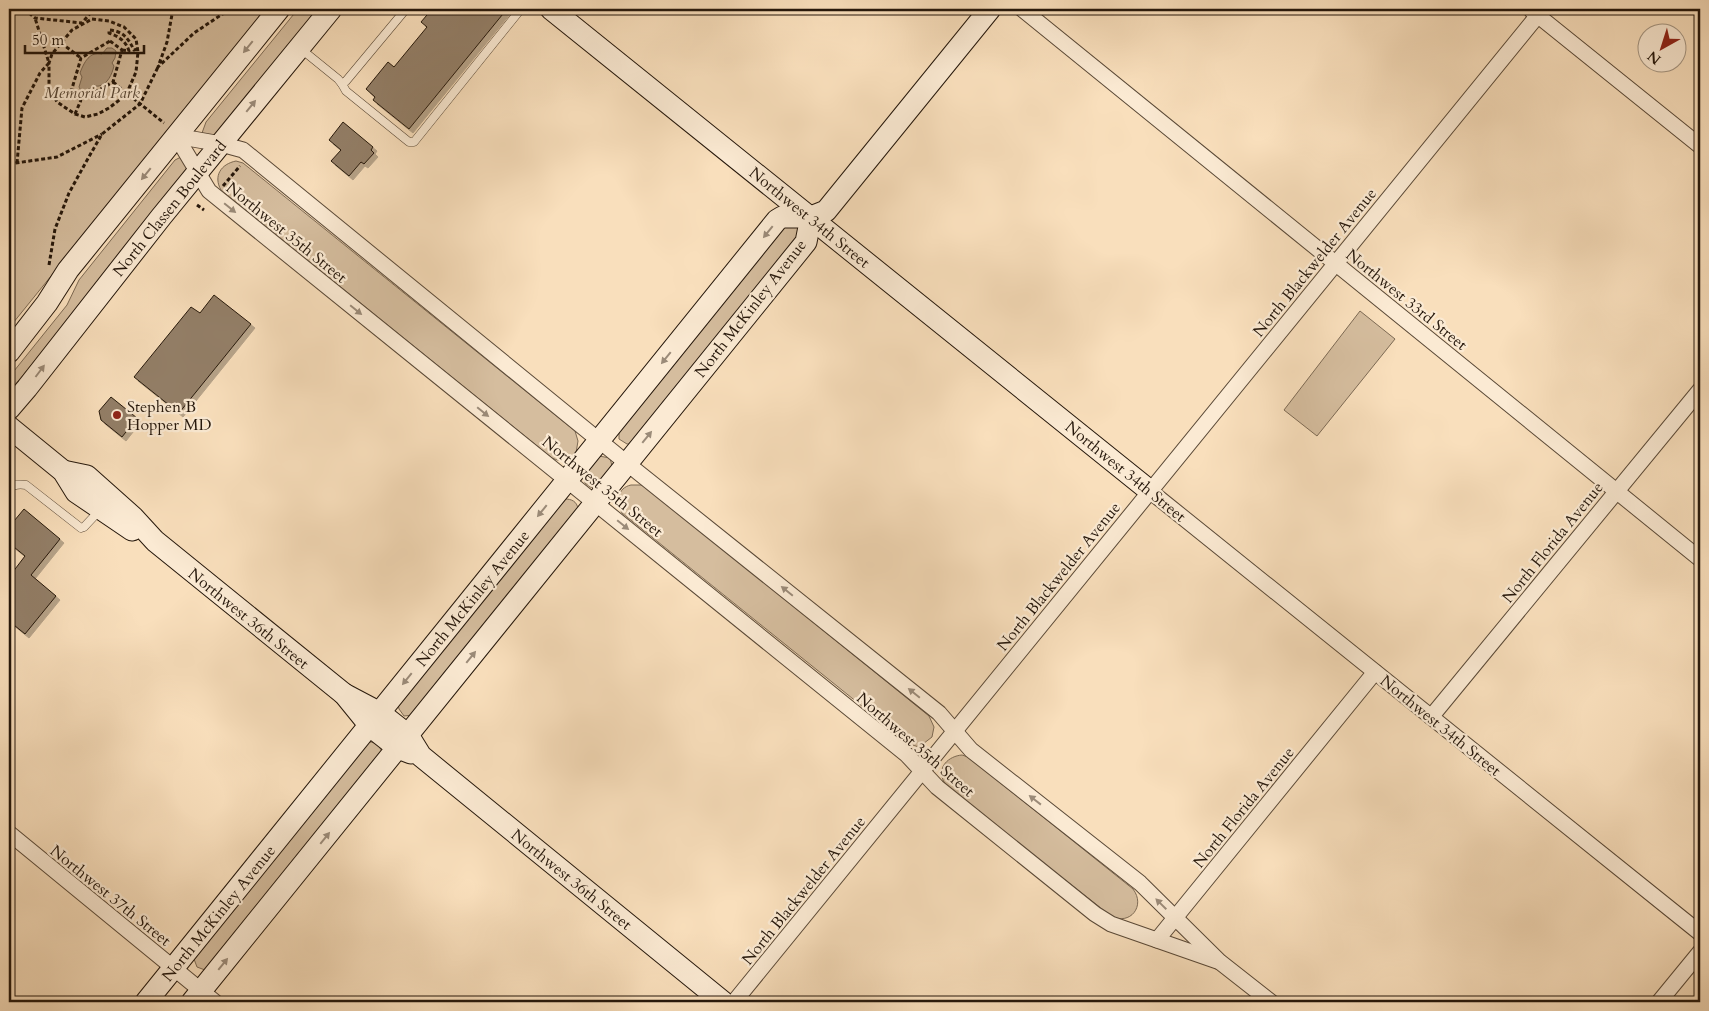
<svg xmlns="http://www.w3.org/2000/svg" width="1709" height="1011" viewBox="0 0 1709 1011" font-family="Cardo,serif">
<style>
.green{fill:#d5bd9e;stroke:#7d6a54}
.water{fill:#b19b80;stroke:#796651}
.building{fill:#937f67;stroke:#25170b;filter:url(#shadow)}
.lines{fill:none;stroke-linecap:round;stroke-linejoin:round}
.lane-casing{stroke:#5a4937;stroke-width:9}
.street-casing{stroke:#5a4937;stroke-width:17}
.secondary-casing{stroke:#25170b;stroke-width:23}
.path{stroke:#25170b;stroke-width:3;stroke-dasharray:4 2.5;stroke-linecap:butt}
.lane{stroke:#fbead3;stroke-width:8}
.street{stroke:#fbead3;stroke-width:15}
.secondary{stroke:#fbead3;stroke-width:21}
.oneway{fill:#9b8b79}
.poi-dot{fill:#8f2418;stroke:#fbead3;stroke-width:2}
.labels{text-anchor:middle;stroke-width:4.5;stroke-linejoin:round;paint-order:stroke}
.park-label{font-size:16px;font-style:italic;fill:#5a4937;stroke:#fbead3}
.street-label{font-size:16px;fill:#25170b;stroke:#fbead3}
.poi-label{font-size:16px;fill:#25170b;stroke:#fbead3;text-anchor:start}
</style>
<defs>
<filter id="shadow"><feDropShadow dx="4" dy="4" stdDeviation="0" flood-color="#0004"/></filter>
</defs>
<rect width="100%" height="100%" fill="#f9dfbc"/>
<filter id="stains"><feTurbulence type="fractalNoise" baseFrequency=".004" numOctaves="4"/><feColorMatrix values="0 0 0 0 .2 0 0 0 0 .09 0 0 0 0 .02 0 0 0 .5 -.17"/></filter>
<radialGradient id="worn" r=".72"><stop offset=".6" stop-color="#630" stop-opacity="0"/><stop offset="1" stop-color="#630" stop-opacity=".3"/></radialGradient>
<g class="green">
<path d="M9 9H267L9 328Z"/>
<path d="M298 9H319L218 134 211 139 202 133 206 122Z"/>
<path d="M181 157 189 166 186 174 15 385 9 386 10 376 67 305 79 280 175 160Z"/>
<path d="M236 161 243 163 575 431 578 441 576 453C569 460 562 463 552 458L221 190C213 176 221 164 236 161Z"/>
<path d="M783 226H798L801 234 630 444H627L619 439V431Z"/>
<path d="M1360 311 1395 339 1317 436 1284 410Z"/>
<path d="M599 456 610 458 612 466 596 488 590 487 585 483 584 474Z"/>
<path d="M631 485H641L646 487 929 716 934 727 932 737 919 747 909 744 622 513C616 502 617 488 631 485Z"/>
<path d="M565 499C571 499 577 501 578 509L414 715 404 716 399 709 398 704Z"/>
<path d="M369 742C377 742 380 747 383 754L205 970 197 967 194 959Z"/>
<path d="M962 755 968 757 1133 889C1146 906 1130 926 1111 916L953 792C950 788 946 785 944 782 936 767 949 756 962 755Z"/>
</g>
<path class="water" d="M107 48H112L116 51 115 58 112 63 114 66C112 74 108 84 99 86 93 87 97 83 92 87 87 90 87 91 81 91L79 87 82 77 80 73C84 62 90 51 102 54Z"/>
<g class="building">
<path d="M432 9H507L409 129 373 100 375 97 366 89 388 62 394 67 427 27 421 22Z"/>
<path d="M343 122 373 147 371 150 374 153 364 164 361 162 349 176 331 161 341 150 329 140Z"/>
<path d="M214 295 251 324 179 413 134 377 191 307 200 313Z"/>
<path d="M111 397 137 418 122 437 101 420 99 411Z"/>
<path d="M24 509 60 539 31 575 56 596 25 634 9 621V577L25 556 9 543V527Z"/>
</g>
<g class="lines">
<g class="lane-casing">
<g id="lane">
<path d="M301 49 338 79 342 84 346 81 406 9"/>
<path d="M342 84 346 91 409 142H414L521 9"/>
<path d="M9 489C13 484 19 484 26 485L81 528 84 527 99 511"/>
</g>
</g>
<g class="street-casing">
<g id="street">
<path d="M1022 9 1700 559"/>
<path d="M1531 10 1700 146"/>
<path d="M176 136 221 144 243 150 639 473 939 713 971 750 1140 883 1220 962 1271 1002"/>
<path d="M176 136 209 191 907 755 937 787 1095 914 1111 924 1217 961"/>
<path d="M1150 491 1700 933"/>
<path d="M1431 717 1700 390"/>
<path d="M9 833 215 1002"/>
<path d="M1157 940 1375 672"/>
<path d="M734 1002 1543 9"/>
<path d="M1659 1002 1700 952"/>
</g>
</g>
<g class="secondary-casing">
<g id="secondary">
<path d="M551 9 1150 491"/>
<path d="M9 352 47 303 68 270 279 9"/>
<path d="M9 409 27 388 161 217 331 9"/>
<path d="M9 427 63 471 76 492 132 530"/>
<path d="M63 471 87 476 133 517 155 541 344 694 370 726 398 748 411 753"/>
<path d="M344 694 380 713 408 735 421 756 723 1002"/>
<path d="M146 1002 777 220 782 217H811L826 211 990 9"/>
<path d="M192 1002 806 242 811 217"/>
</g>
</g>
<g class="path">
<path d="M24 9 35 18 82 23 94 9"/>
<path d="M173 9 167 42 158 67 194 33 230 9"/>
<path d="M92 19 109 21 124 27 136 39 138 52 136 72 126 95 109 108 98 114 85 117 75 114 57 102 49 86V63L52 54 72 30Z"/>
<path d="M110 41 122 50 113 82 81 100 71 92 81 58Z"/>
<path d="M61 43 81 58"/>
<path d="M122 50 129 51C126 41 118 36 109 33V30C123 31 128 38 134 50L138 49"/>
<path d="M113 82 164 123"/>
<path d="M56 99 71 92"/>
<path d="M75 114 81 100"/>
<path d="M17 163 22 108 40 73 49 63 35 18"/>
<path d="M9 164 57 157 102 134"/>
<path d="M223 186 240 166"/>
<path d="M197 205 204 210"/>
<path d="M49 265 55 229 69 193 86 162 102 134 140 104 158 67"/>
</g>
<use href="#lane" class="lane"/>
<use href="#street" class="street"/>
<use href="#secondary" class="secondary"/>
</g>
<defs><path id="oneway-solid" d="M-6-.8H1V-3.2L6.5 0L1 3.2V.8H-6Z" transform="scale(1.25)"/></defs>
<g class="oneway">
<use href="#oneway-solid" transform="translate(248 47) rotate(129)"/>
<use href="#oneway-solid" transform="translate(251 106) rotate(-51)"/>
<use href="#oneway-solid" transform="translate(146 174) rotate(129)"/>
<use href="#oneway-solid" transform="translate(230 208) rotate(39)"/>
<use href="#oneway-solid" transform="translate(768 232) rotate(129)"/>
<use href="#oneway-solid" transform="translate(356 310) rotate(39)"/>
<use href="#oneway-solid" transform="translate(666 358) rotate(129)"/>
<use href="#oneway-solid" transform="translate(40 371) rotate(-53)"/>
<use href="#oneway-solid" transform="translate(483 412) rotate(39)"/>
<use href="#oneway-solid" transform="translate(647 437) rotate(-51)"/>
<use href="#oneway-solid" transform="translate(542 511) rotate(129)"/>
<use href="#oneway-solid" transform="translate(623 525) rotate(39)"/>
<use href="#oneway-solid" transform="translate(787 591) rotate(-141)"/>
<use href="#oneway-solid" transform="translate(471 657) rotate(-51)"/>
<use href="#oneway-solid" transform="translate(407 679) rotate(129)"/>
<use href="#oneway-solid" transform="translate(914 693) rotate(-141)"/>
<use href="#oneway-solid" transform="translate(1035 800) rotate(-142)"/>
<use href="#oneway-solid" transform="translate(325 838) rotate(-51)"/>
<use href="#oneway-solid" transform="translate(1161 904) rotate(-135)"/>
<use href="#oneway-solid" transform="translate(223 964) rotate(-51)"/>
</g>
<circle class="poi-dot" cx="117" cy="415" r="5"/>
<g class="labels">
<g class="park-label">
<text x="92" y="98">Memorial Park</text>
</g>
<g class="street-label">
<text transform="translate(169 208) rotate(-51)" y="6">North Classen Boulevard</text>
<text transform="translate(810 217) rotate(39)" y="6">Northwest 34th Street</text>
<text transform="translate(287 232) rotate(39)" y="6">Northwest 35th Street</text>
<text transform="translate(1314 262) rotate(-51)" y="6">North Blackwelder Avenue</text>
<text transform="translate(1407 299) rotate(39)" y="6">Northwest 33rd Street</text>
<text transform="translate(750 308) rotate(-52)" y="6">North McKinley Avenue</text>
<text transform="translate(1126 471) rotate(39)" y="6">Northwest 34th Street</text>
<text transform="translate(603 486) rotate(39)" y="6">Northwest 35th Street</text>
<text transform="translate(1552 542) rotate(-51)" y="6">North Florida Avenue</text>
<text transform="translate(1058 576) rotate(-51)" y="6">North Blackwelder Avenue</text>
<text transform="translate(472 598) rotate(-51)" y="6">North McKinley Avenue</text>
<text transform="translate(249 618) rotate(39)" y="6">Northwest 36th Street</text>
<text transform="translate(1441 725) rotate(39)" y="6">Northwest 34th Street</text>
<text transform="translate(916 744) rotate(41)" y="6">Northwest 35th Street</text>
<text transform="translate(1243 807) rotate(-51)" y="6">North Florida Avenue</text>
<text transform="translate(572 879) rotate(39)" y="6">Northwest 36th Street</text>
<text transform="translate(803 890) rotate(-51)" y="6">North Blackwelder Avenue</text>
<text transform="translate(111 895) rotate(39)" y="6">Northwest 37th Street</text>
<text transform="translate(218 913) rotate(-51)" y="6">North McKinley Avenue</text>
</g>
<g class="poi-label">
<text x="127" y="412">Stephen B<tspan x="127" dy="18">Hopper MD</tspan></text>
</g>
</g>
<rect width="1709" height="1011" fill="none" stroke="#f9dfbc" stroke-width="30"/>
<rect x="10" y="10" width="1689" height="991" fill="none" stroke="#25170b" stroke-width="2.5"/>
<rect x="15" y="15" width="1679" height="981" fill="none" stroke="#25170b"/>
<g transform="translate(1662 48) rotate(219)"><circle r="24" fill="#fbead3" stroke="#a59683"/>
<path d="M0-4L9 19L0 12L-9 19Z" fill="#8f2418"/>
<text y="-8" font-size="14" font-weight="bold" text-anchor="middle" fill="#25170b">N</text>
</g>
<path d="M25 45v8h119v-8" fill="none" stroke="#25170b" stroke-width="2.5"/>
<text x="32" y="45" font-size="15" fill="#25170b" stroke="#fbead3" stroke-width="4" paint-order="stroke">50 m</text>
<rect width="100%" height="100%" filter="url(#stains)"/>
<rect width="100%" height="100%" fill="url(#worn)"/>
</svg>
